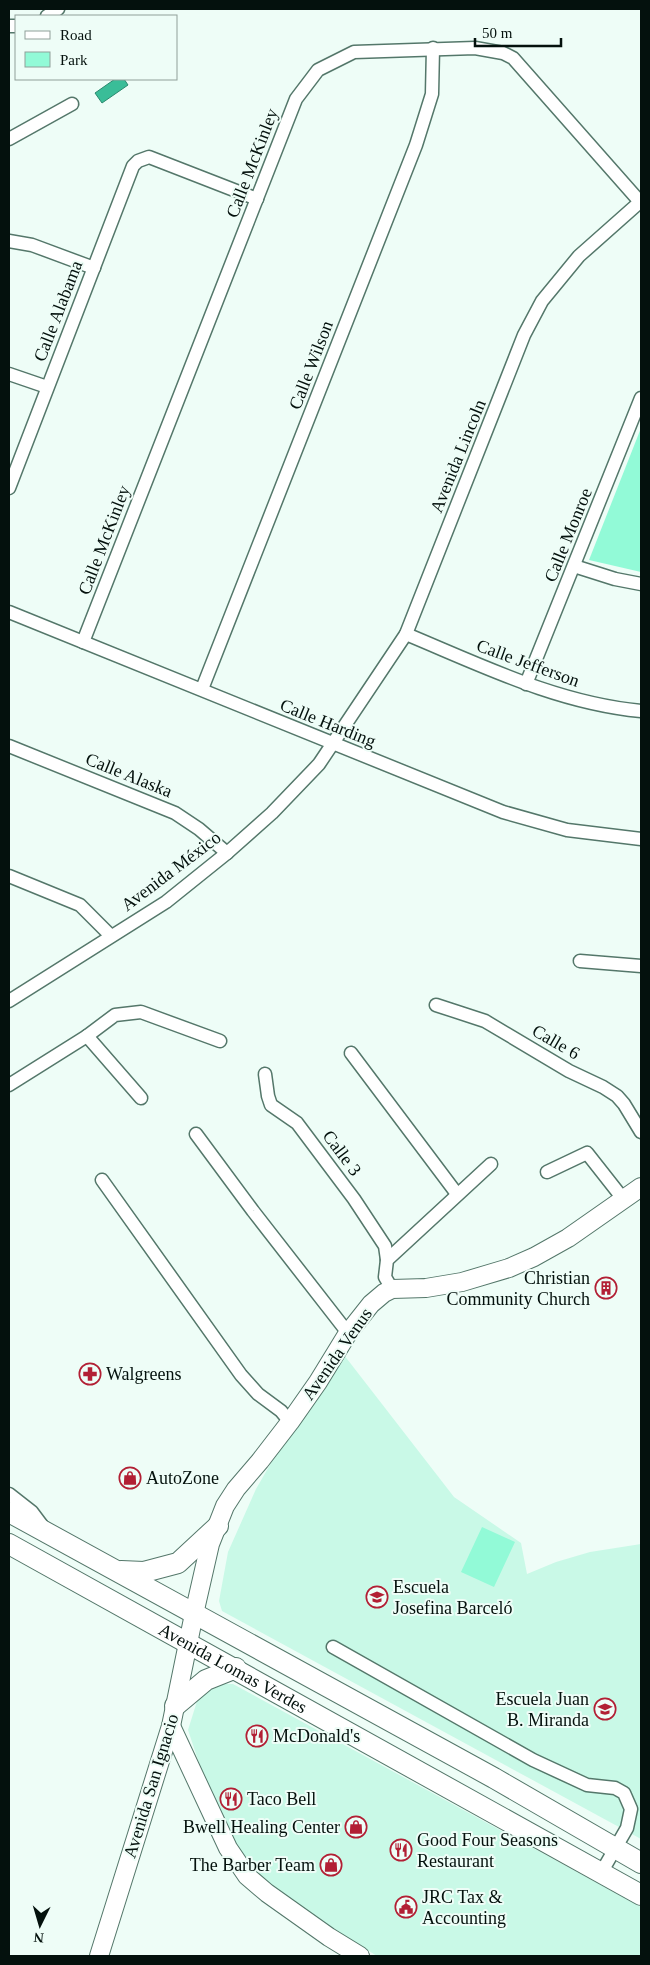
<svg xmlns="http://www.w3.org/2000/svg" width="650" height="1965" viewBox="0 0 650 1965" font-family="'Times New Roman',serif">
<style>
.built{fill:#c9f9e7}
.green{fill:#92fad7}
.water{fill:#3abd98;stroke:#2a896e}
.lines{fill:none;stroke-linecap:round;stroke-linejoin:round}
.street-casing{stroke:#54776a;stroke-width:15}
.secondary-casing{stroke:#54776a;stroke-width:20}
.primary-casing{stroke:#54776a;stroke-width:22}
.street{stroke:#fff;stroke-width:12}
.secondary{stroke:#fff;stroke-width:18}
.primary{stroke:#fff;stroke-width:20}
.labels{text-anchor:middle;stroke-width:4;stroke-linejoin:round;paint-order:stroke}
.street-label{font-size:18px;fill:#04110d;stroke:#eefdf7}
.poi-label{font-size:18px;fill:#04110d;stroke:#eefdf7;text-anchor:start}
</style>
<rect width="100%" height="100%" fill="#eefdf7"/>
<g class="built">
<path d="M344 1355 454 1497 521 1543 527 1574 556 1562 590 1552 641 1544V1839L222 1611 219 1601 228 1552 256 1489 271 1463Z"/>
<path d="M221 1684H233L641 1907V1956H377L301 1909 256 1873 236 1850 205 1781 188 1730 198 1698 203 1692Z"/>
</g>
<g class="green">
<path d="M641 428V572L589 560Z"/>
<path d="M482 1527 515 1542 494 1587 461 1572Z"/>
</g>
<path class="water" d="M115 79H124L128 85 102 103 95 93Z"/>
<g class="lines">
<g class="street-casing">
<g id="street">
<path d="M47 16 58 9"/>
<path d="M9 26H16"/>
<path d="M9 139 72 104"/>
<path d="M9 241 32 245 94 268"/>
<path d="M9 374 47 387"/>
<path d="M9 488 133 166 138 161 149 157 257 199"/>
<path d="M574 566 615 579 641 584"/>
<path d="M9 612 503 812 567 830 641 839"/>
<path d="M406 634C483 666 557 703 641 711"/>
<path d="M83 642 296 99 318 70 354 52 475 48 503 53 513 58 641 203"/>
<path d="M526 684 641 398"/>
<path d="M202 689 416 145 432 94 433 48"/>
<path d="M9 746 175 813 199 829 227 853"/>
<path d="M9 876 80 905 111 936"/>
<path d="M580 961 641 966"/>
<path d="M9 1001 166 902 227 853 272 813 319 764 406 634 524 335 542 301 579 256 641 201"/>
<path d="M436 1005 485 1021 569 1071 603 1087 617 1096 624 1104 641 1132"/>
<path d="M87 1036 141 1098"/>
<path d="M351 1053 457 1194"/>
<path d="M265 1074 268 1096 271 1105 297 1123 354 1199 385 1246 387 1260"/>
<path d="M9 1085 87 1036 115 1015 141 1012 220 1041"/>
<path d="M196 1134 253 1211 348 1333"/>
<path d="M547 1172 587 1153 624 1200"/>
<path d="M102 1180 241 1375 258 1394 281 1411 290 1422"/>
<path d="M392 1289 385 1277 387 1260 491 1164"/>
<path d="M9 1494 32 1512 44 1528"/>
<path d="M333 1647 533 1760 587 1785 615 1788 624 1793 631 1809 627 1828 601 1873"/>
</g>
</g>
<g class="secondary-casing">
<g id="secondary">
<path d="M171 1726 228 1848 247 1876 267 1893 329 1937 360 1956"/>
<path d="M99 1956 171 1726 194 1614 210 1544 225 1506 236 1489 260 1461 290 1422 318 1382 348 1333 371 1304 384 1293 392 1289 426 1288 462 1282 509 1268 534 1257 568 1238 641 1187"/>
</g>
</g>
<g class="primary-casing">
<g id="primary">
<path d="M9 1512 494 1778 641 1863"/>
<path id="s1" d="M9 1544 641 1895"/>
<path d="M121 1571 144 1572 178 1563 218 1526"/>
<path d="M175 1706 206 1680 236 1668"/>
</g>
</g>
<use href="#street" class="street"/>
<use href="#secondary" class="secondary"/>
<use href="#primary" class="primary"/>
</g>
<defs>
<g id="building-ring" transform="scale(1.125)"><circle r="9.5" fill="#eefdf7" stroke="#b21f34" stroke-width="1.5"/><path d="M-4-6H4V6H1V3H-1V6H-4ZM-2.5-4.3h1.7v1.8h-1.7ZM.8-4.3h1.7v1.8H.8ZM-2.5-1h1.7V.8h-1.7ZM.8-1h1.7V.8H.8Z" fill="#b21f34"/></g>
<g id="pharmacy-ring" transform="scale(1.125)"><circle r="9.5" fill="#eefdf7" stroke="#b21f34" stroke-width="1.5"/><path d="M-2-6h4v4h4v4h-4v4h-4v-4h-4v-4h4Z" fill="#b21f34"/></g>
<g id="shop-ring" transform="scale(1.125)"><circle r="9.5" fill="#eefdf7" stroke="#b21f34" stroke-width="1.5"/><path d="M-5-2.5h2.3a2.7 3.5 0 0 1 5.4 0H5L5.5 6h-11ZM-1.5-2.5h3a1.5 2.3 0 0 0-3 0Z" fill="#b21f34"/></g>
<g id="school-ring" transform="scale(1.125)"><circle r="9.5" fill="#eefdf7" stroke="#b21f34" stroke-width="1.5"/><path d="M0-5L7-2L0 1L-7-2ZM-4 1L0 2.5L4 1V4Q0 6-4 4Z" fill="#b21f34"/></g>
<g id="restaurant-ring" transform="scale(1.125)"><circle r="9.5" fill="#eefdf7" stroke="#b21f34" stroke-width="1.5"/><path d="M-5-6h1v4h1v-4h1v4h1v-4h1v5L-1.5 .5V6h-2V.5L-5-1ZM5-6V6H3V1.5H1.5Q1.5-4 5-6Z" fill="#b21f34"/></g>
<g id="civic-ring" transform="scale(1.125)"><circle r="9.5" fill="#eefdf7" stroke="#b21f34" stroke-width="1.5"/><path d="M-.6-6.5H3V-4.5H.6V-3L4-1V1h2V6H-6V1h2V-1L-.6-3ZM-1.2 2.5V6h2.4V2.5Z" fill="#b21f34"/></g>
</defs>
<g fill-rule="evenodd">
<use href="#building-ring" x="606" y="1288"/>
<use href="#pharmacy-ring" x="90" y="1374"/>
<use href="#shop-ring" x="130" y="1478"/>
<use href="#school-ring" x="377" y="1597"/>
<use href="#school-ring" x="605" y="1709"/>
<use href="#restaurant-ring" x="257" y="1736"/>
<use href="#restaurant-ring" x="231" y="1799"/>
<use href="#shop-ring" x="356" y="1827"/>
<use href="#restaurant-ring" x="401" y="1850"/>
<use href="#shop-ring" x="331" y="1865"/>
<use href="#civic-ring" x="406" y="1907"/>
</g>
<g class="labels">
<g class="street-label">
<text transform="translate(252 163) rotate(-69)" y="6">Calle McKinley</text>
<text transform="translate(58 311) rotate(-69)" y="6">Calle Alabama</text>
<text transform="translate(311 365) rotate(-69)" y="6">Calle Wilson</text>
<text transform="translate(458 456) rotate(-68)" y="6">Avenida Lincoln</text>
<text transform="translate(568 535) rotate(-68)" y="6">Calle Monroe</text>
<text transform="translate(104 540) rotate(-69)" y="6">Calle McKinley</text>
<text transform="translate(528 663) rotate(20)" y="6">Calle Jefferson</text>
<text transform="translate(328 723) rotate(22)" y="6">Calle Harding</text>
<text transform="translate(129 775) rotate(22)" y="6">Calle Alaska</text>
<text transform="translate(171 871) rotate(-37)" y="6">Avenida México</text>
<text transform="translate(556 1042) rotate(30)" y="6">Calle 6</text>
<text transform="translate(342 1153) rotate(53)" y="6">Calle 3</text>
<text transform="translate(337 1354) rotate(-55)" y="6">Avenida Venus</text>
<text dy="6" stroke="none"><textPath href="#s1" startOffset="256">Avenida Lomas Verdes</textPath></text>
<text transform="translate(151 1786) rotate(-73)" y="6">Avenida San Ignacio</text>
</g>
<g class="poi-label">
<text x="590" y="1284" text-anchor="end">Christian<tspan x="590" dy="21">Community Church</tspan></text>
<text x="106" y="1380">Walgreens</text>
<text x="146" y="1484">AutoZone</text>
<text x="393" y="1593">Escuela<tspan x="393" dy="21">Josefina Barceló</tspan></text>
<text x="589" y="1705" text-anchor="end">Escuela Juan<tspan x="589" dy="21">B. Miranda</tspan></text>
<text x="273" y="1742">McDonald's</text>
<text x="247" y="1805">Taco Bell</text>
<text x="340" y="1833" text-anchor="end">Bwell Healing Center</text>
<text x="417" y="1846">Good Four Seasons<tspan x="417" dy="21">Restaurant</tspan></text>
<text x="315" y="1871" text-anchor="end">The Barber Team</text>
<text x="422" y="1903">JRC Tax &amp;<tspan x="422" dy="21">Accounting</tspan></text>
</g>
</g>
<rect width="650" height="1965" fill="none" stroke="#04110d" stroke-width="20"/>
<rect x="15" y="15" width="162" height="65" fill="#eefdf7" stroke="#909f99"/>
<rect x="25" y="31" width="25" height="8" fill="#ffffff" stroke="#909f99"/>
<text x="60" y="40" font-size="15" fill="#04110d">Road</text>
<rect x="25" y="52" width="25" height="15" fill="#92fad7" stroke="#909f99"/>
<text x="60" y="65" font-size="15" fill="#04110d">Park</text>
<g transform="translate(40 1925) rotate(185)" stroke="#eefdf7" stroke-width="4" paint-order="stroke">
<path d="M0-4L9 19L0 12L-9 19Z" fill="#04110d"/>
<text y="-8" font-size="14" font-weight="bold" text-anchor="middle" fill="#04110d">N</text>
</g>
<path d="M475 38v8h86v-8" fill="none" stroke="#04110d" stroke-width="2.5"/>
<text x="482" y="38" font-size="15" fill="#04110d" stroke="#eefdf7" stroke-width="4" paint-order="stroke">50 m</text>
</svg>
